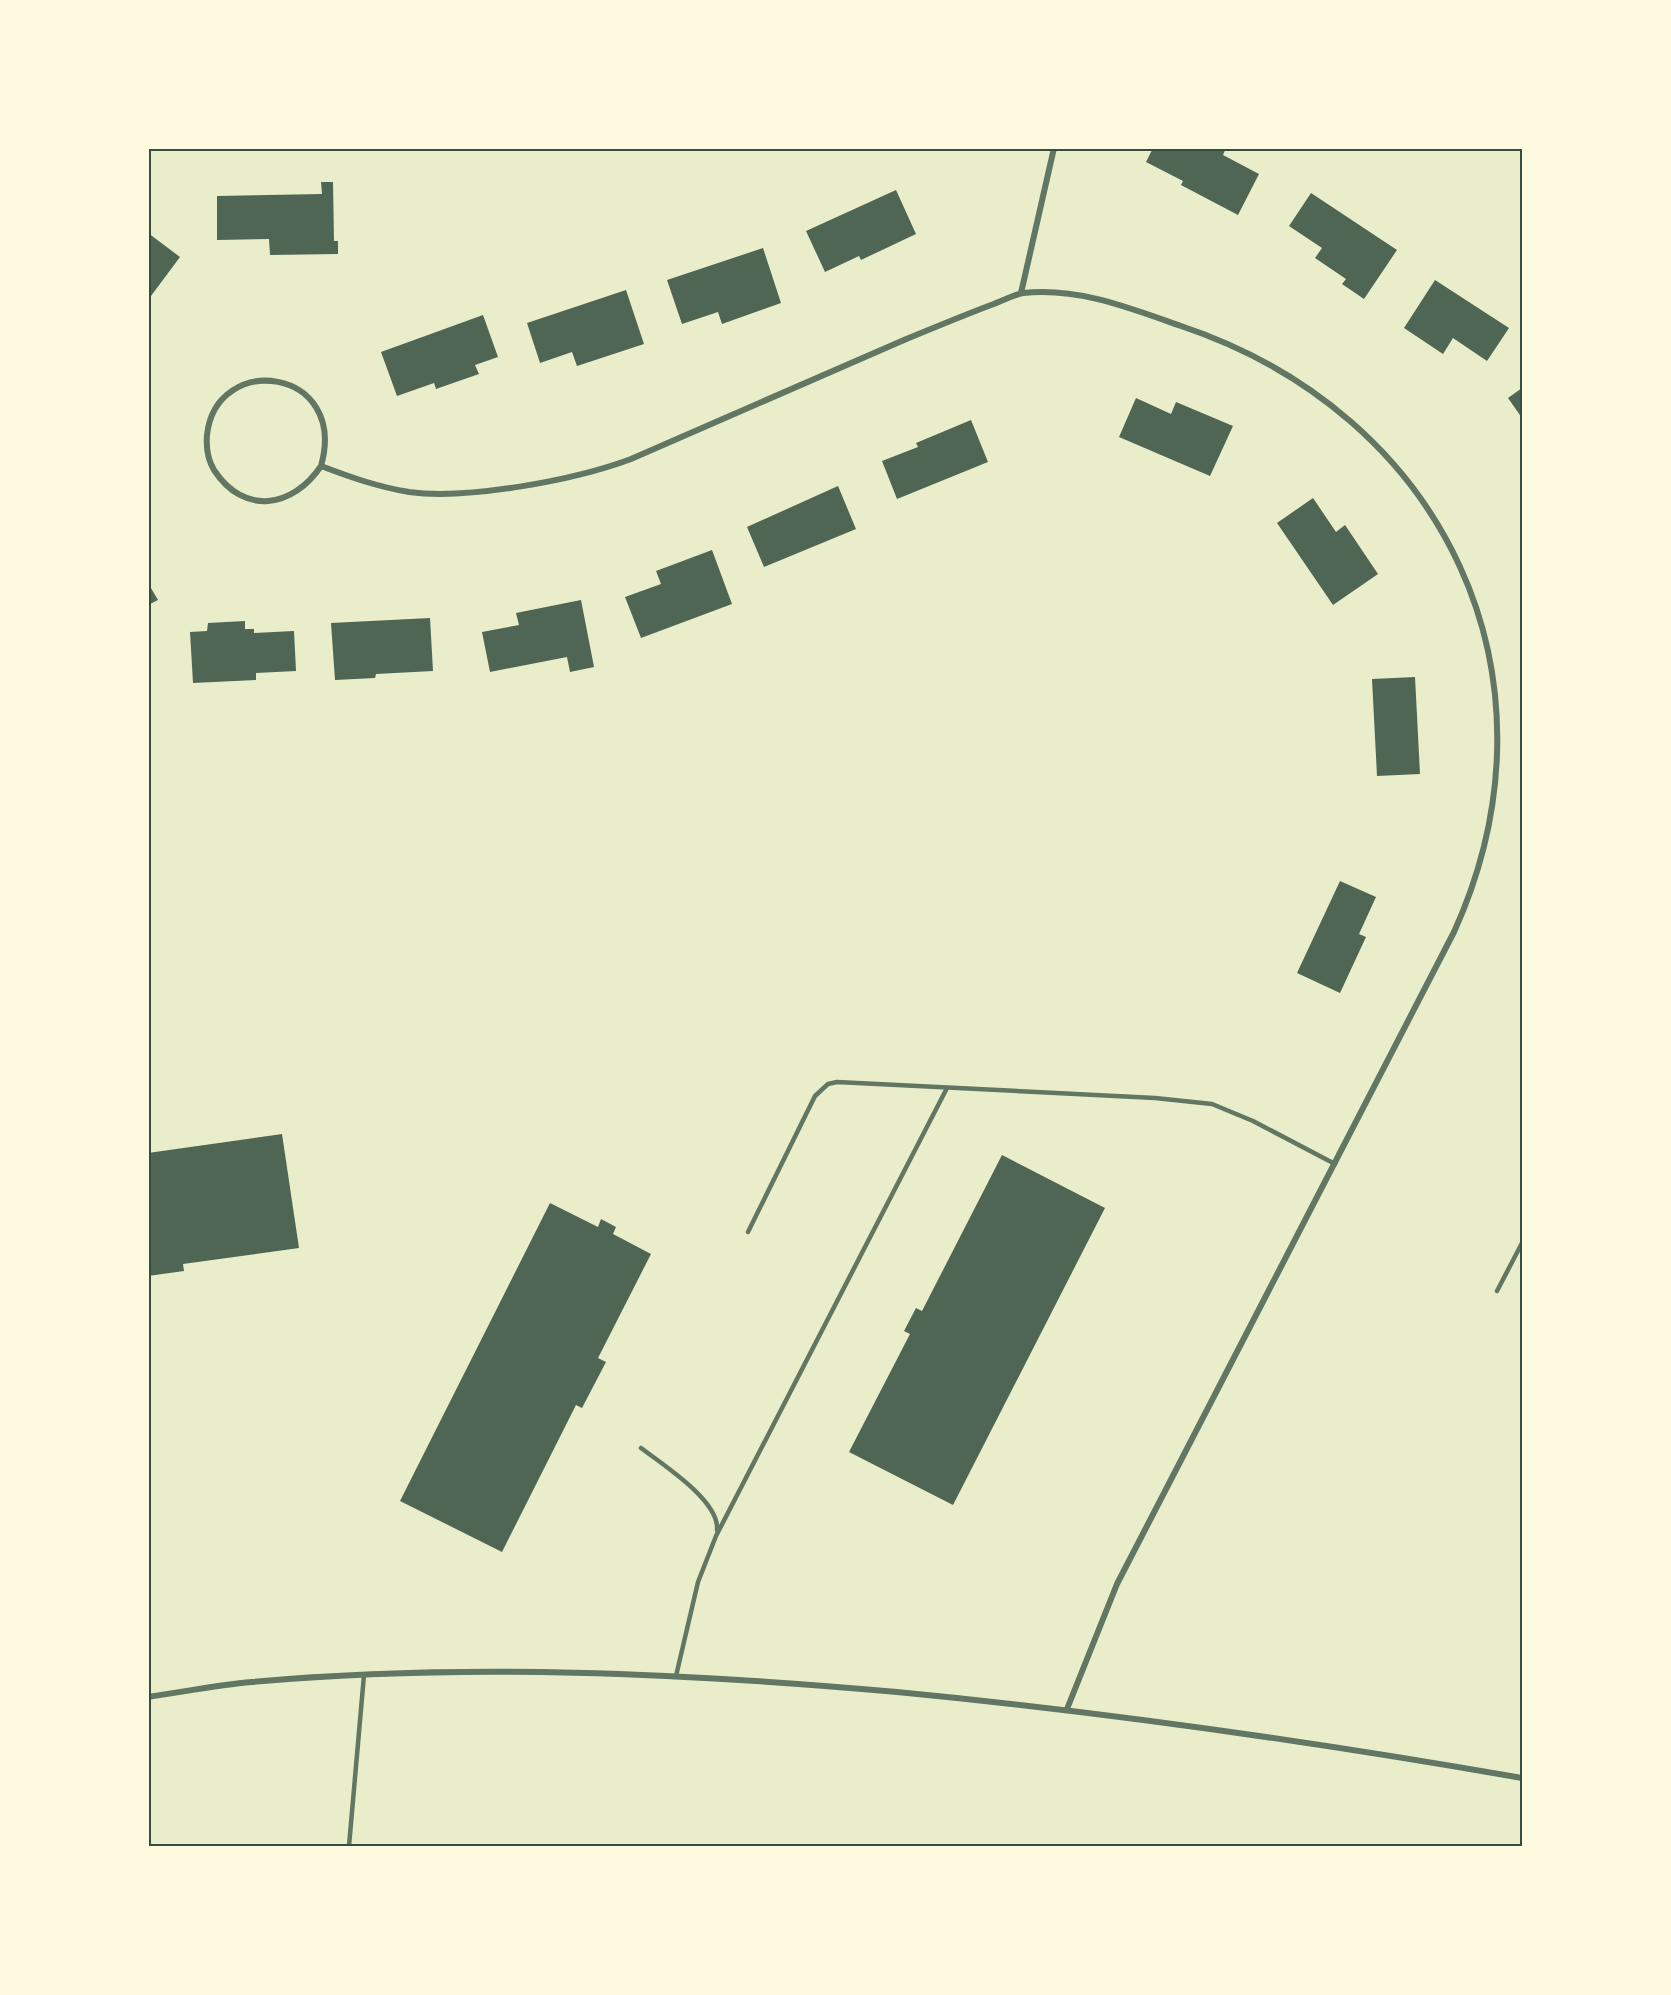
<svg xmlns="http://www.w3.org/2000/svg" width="1671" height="1995" viewBox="0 0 1671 1995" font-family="'Fira Sans Condensed',sans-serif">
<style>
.building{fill:#4f6655}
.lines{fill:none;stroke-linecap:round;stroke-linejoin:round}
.service{stroke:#617663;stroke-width:4.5}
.minor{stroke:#617663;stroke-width:6}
.neatline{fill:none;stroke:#344e41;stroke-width:2}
</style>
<rect width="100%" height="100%" fill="#e9edc9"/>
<g class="building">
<path d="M1153 148H1226L1223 155 1259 174 1238 215 1181 185 1183 181 1146 162Z"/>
<path d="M321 182H333L334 241H338V254L270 255 269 239 217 240V196L322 194Z"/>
<path d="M896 190 916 234 861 260 859 256 825 272 806 231Z"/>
<path d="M1311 193 1397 250 1364 299 1342 284 1346 279 1315 258 1322 248 1289 226Z"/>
<path d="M148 233 180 257 148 300Z"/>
<path d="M763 248 781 303 722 324 718 312 682 324 667 280Z"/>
<path d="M1435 280 1509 328 1487 361 1453 338 1443 354 1404 328Z"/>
<path d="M626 290 644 344 577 366 572 352 540 363 527 323Z"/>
<path d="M483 315 498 357 475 365 479 374 436 389 434 383 397 396 381 352Z"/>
<path d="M1522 388V418L1508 398Z"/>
<path d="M1136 398 1171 414 1176 402 1233 426 1210 476 1119 437Z"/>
<path d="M971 420 988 462 897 499 882 461 918 447 916 443Z"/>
<path d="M838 486 856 529 764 567 747 527Z"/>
<path d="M1313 498 1336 532 1345 525 1378 574 1333 605 1277 523Z"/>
<path d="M712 550 732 604 641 638 625 597 661 584 656 571Z"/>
<path d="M148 583 158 600 148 605Z"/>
<path d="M581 600 594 667 570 672 567 657 490 672 482 632 519 625 516 613Z"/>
<path d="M430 618 433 671 376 674 375 678 335 680 331 623Z"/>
<path d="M245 621V629H254V633L294 631 296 671 256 673V680L193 683 190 632 207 631 208 623Z"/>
<path d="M1415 677 1420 774 1377 776 1372 679Z"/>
<path d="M1340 881 1376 897 1359 934 1366 937 1340 993 1297 973Z"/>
<path d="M282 1134 299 1248 183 1264 184 1271 148 1276V1153Z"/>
<path d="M1002 1155 1105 1208 953 1505 849 1452 910 1334 904 1331 916 1308 922 1311Z"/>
<path d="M550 1203 598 1227 601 1219 616 1227 613 1234 651 1254 598 1358 606 1362 582 1408 576 1405 502 1552 400 1501Z"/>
</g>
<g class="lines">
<g class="service">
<path d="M748 1232 815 1096 828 1084 837 1082 1155 1098 1212 1104 1253 1121 1335 1164"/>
<path d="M1497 1291 1522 1243"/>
<path d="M641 1448C662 1464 720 1501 717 1530"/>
<path d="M676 1676 698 1582 716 1536 947 1088"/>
<path d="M349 1846 364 1675"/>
</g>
<g class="minor">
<path d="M1021 293 1054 148"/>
<path d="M321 466C293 508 244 516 214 470 208 460 206 447 207 435 216 351 349 367 321 466 350 477 378 487 409 492 468 500 575 480 631 459 722 420 813 380 904 340 933 328 962 316 991 305 1002 301 1013 295 1023 293 1078 287 1130 308 1181 326 1444 414 1570 676 1454 932L1117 1584 1067 1709"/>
<path d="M148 1697C183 1692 217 1685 252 1682 466 1663 683 1673 897 1692 1106 1712 1315 1742 1522 1778"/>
</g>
</g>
<rect width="1671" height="1995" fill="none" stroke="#fefae0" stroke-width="300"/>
<rect x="150" y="150" width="1371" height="1695" class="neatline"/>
</svg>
